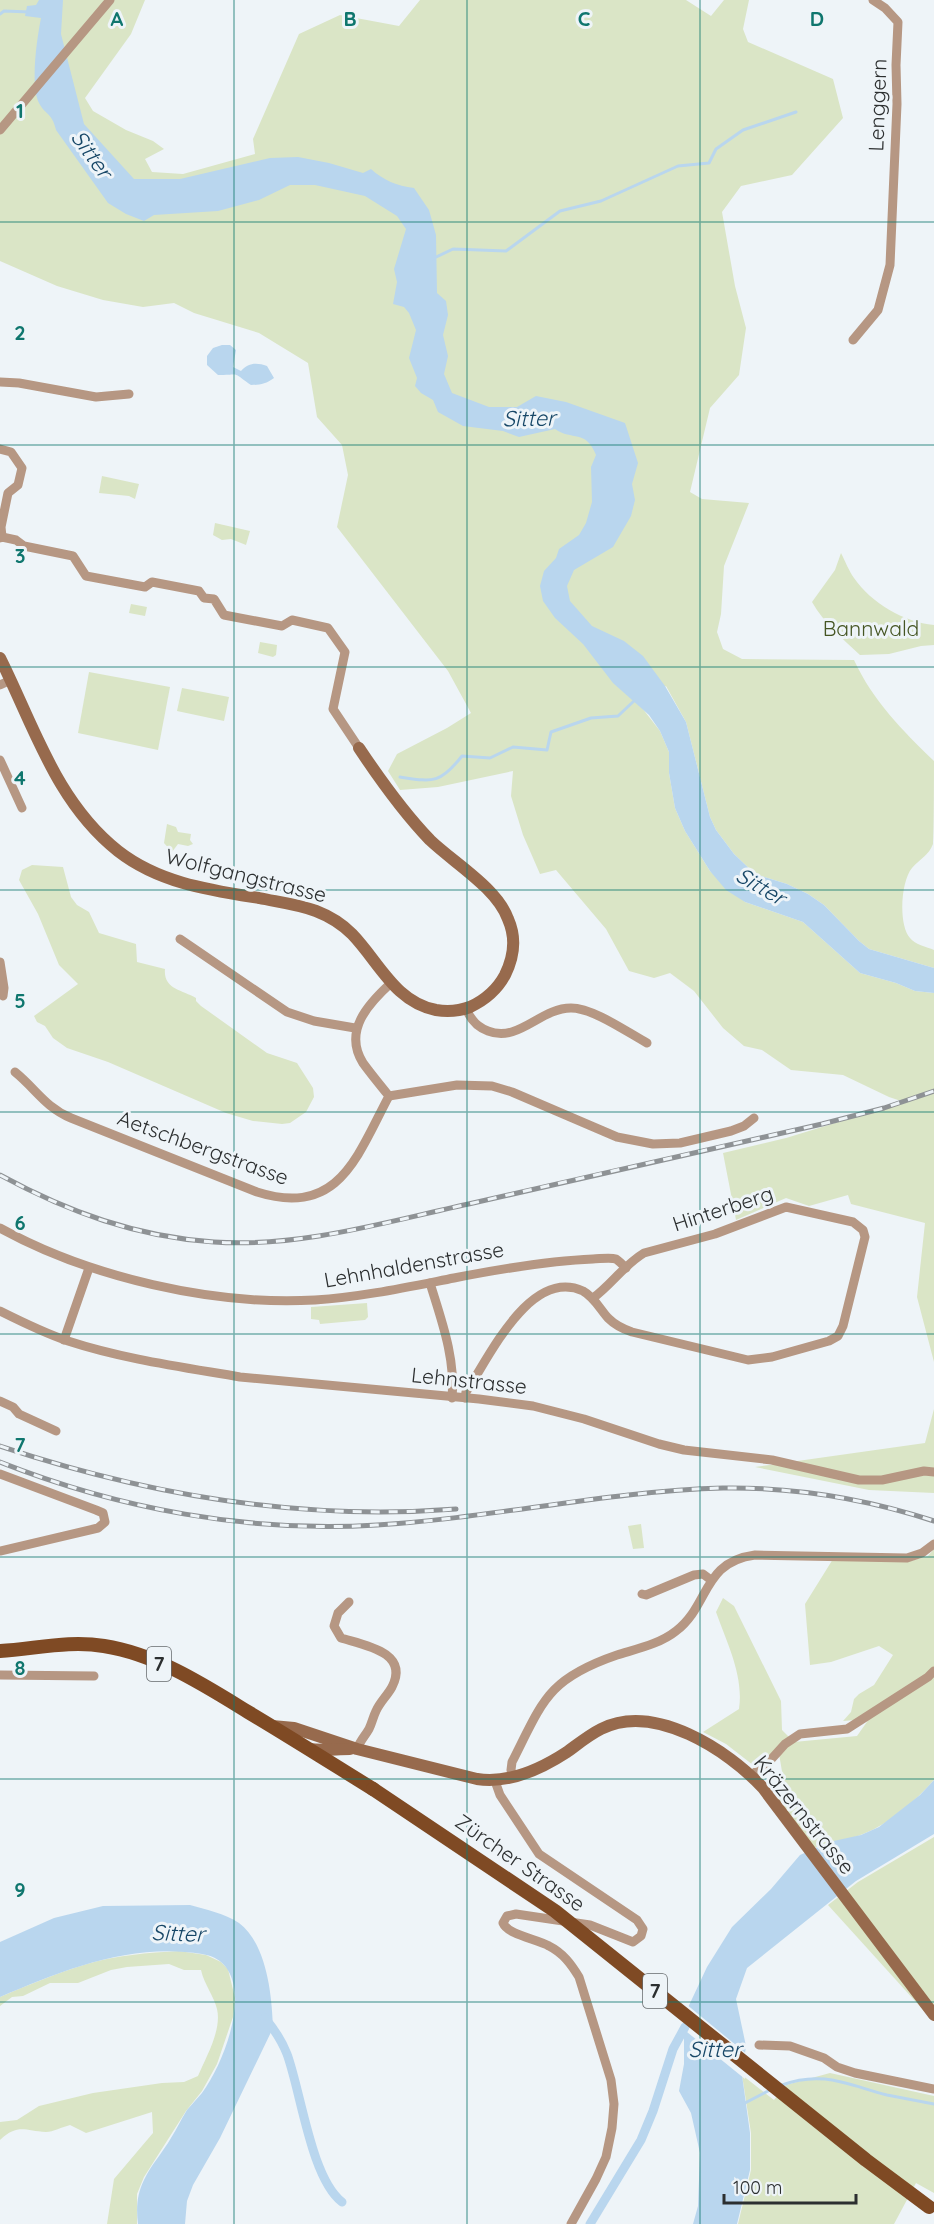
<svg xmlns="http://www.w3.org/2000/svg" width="934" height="2224" viewBox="0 0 934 2224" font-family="Quicksand,sans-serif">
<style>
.green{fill:#dae5c6}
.water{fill:#b9d6ee}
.pier{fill:#eef4f8}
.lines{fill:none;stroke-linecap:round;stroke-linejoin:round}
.stream{stroke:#b9d6ee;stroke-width:3}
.canal{stroke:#b9d6ee;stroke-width:9}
.street{stroke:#b69783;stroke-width:9}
.secondary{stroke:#976a4d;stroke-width:12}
.primary{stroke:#7f4a24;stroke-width:14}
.rail-casing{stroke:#8e9295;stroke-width:5}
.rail{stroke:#eef4f8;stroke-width:3;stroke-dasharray:9;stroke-linecap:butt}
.primary-bridge{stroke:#7f4a24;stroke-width:14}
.grid{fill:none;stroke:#0f766e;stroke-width:1.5;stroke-opacity:0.55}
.labels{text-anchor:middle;stroke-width:6;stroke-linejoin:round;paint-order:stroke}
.shield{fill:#eef4f8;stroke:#666a6c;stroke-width:1.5}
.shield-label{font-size:20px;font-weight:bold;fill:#2c2f30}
.street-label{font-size:21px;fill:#2c2f30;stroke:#eef4f8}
.park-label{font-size:21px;fill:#455523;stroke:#eef4f8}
.water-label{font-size:22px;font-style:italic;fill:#174767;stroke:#eef4f8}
.grid-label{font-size:20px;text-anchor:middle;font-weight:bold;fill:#0f766e;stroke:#eef4f8;stroke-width:6;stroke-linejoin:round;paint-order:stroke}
</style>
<rect width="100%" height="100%" fill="#eef4f8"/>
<g class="green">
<path d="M0 0H145L131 34 85 98 93 111 126 130 153 141 164 149 145 159 152 172 183 174 255 154 253 139 299 34 340 15 399 26 420 0H686L711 16 724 0H749L743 29 748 42 833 79 843 118 792 175 741 186 722 212 735 286 746 328 739 375 710 408 690 492 702 499 749 503 724 566 721 614 717 632 723 649 742 659 854 660C873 701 902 730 934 761 934 777 934 833 933 844 929 855 920 859 912 868 901 881 898 924 910 938 914 944 927 947 934 950V968L869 949 859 941 824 905 808 894 787 884 755 874 734 854 716 830 710 817 686 722 666 686 639 704 660 731 669 752V773L675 808 685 831 710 871 745 902 803 922 860 973 896 983 915 991 934 993V1362L917 1297 925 1223 851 1204 848 1195 809 1206 786 1198 736 1220 723 1153 786 1138 904 1102 889 1097 843 1075 791 1070 762 1050 744 1046 723 1028 694 991 670 973 654 978 629 971 606 929 556 870 540 874 523 835 511 796 513 771 438 787 400 790 388 771 397 754 447 728 471 713 448 671 337 527 348 475 342 445 317 417 308 363 259 333 194 313 174 303 143 307 103 300 57 286 0 261Z"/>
<path d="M102 476 139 484 135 499 129 496 99 493Z"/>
<path d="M215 523 250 531 246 545 231 539 222 540 213 535Z"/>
<path d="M841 553C845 561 849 571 854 578 871 603 904 622 934 625V645L921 646 889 654 860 655C843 639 824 623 812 602L835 570Z"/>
<path d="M131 604 147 607 145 616 129 613Z"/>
<path d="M260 642 277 645 276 655 273 657 258 653Z"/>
<path d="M89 672 170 687 158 750 78 733Z"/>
<path d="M182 688 229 697 224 721 177 711Z"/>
<path d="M167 824 176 827 178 832 191 834 190 840 193 844 188 846 178 844 172 852 164 843Z"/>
<path d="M32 865 63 867 71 897 77 905 89 912 99 933 136 944 137 962 165 969C163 989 182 990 196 998V1001L201 1006 267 1053 297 1063 313 1088 314 1097 306 1112 290 1123 282 1124 253 1121 226 1113 108 1062 67 1048 53 1038 45 1026 37 1022 34 1016 78 984 59 965 38 914 19 880 22 870Z"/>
<path d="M367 1303 368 1317 365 1320 320 1324 319 1320 311 1319V1307Z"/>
<path d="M934 1409V1493L869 1490 755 1467 925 1443Z"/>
<path d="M641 1524 644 1548 633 1549 628 1526Z"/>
<path d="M934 1549V1780C914 1802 891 1823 863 1834 846 1841 826 1843 809 1850L769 1796 784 1783 778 1748 758 1764 753 1765 726 1744 703 1732 739 1709C744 1676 727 1643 716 1612L723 1598 734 1606 781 1701 782 1730 794 1742 857 1736 869 1719 843 1721 851 1712 854 1699 859 1694 874 1685 893 1655 879 1646 831 1662 810 1665 805 1604 833 1559 911 1561 928 1556Z"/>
<path d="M934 1837V2007L925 2012 828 1905 858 1882Z"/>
<path d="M179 1951 206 1955 221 1962 228 1969 235 1998 233 2017 217 2064 202 2091 186 2111 144 2177 137 2194V2224H107L114 2179 153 2133 152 2112 86 2133 70 2125C62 2127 53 2132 46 2132 25 2131 18 2123 0 2140V2122L17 2120 39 2106 93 2093 162 2083 184 2082 198 2076C206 2057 222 2030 217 2009 214 1996 204 1984 201 1970H184L169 1964 127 1967 111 1970 78 1983H50L23 1996 12 1997 0 2006V1997C28 1985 57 1973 87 1964 116 1955 148 1953 179 1951Z"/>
<path d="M830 2073 934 2096V2193L916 2183 894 2224H738L751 2170V2133L742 2075 774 2100 786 2085Z"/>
</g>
<g class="water">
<path d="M39 0H63L61 34 84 124 134 179H180L270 158 298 157 329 163 363 173 371 169C383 180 397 186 414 188L429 210 436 235 437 293 446 301 448 315 443 335 448 356 444 374 452 393 489 407H517L536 396 566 402 625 423 638 463 632 484 635 500 631 516 613 547 574 570 567 586 570 601 592 626 624 641 643 656 665 686 686 722 710 817 716 830 734 854 755 874 787 884 808 894 824 905 859 941 869 949 934 968V993L915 991 896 983 860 973 803 922 745 902 726 890 710 871 685 831 675 808 669 773V752L660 731 649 715 613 683 583 644 555 618 543 601 540 586 544 571 556 558 559 549 579 535 586 523 592 502 591 467 596 455C586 429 572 441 555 429L519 437 503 431 463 426 438 412 433 400 421 393 415 386 417 378 409 358 416 330 409 313 404 307 393 304 397 282 394 269 406 229 397 216 365 196 315 185H290L259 200 218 211 154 215 144 221 126 214 108 203 56 130C52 112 45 115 39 103 30 85 37 38 41 18L25 16 27 6 36 5Z"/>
<path d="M222 345H230L236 350 233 367 241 371C248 363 256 362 267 366L274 378C266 384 260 385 251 385 231 371 242 375 218 375L207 365V356L213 348Z"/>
<path d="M934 1780V1834L856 1881 747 1968 736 1999 746 2046 742 2075 750 2133V2170L737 2224H693L698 2206 700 2153 691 2113 679 2091 684 2064V2016L707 1967 732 1927 771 1889 800 1855 829 1842 861 1835 879 1827 920 1795Z"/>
<path d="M190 1905C207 1910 224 1913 239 1923 267 1944 272 1996 273 2028L220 2138 193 2185 187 2201 185 2224H138C136 2208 137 2194 144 2180 151 2165 163 2152 171 2138 177 2129 181 2119 187 2110 192 2104 197 2099 202 2093 221 2067 240 2018 234 1986 230 1968 221 1957 202 1954 133 1942 62 1970 0 1997V1942L54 1918 103 1906Z"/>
</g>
<path class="pier" d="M686 2004 748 2055 745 2079 682 2028 681 2015Z"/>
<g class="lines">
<g class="stream">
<path d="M0 14 4 11 30 12"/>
<path d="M432 259 453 249 506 251 560 211 601 201 678 166 709 163 716 149 743 130 796 112"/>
<path d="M400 777C433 782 440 784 462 756L490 758 513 747 547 750 551 732 591 718 618 716 635 700"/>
<path d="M782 2085C823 2070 848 2085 887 2095 903 2098 919 2101 934 2104"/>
<path d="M745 2103 770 2090"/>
</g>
<g class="canal">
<path d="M265 2018C274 2029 282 2041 287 2054 301 2092 311 2178 342 2202"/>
<path d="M590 2224 641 2140 653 2111 673 2049 685 2027"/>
</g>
<g class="street">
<path d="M0 130 110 0"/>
<path d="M853 340 878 310 890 265 897 104 896 65 898 22 885 8 873 0"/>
<path d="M0 382 19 383 96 397 129 394"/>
<path d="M0 449 11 452 22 468 18 485 8 493 1 527 2 537"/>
<path d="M0 538 2 537 16 540 24 546 73 556 86 576 145 587 152 582 199 591 204 598 214 599 224 615 282 626 292 620 328 628 345 652 333 709 359 748"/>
<path d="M0 685 11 680"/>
<path d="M0 760 22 808"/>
<path d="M180 939 287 1012 314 1021 355 1028"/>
<path d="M0 962 4 988 3 996"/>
<path d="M466 1008C470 1019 477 1027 488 1031 519 1043 540 1008 571 1008 593 1008 627 1032 647 1043"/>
<path d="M15 1072C36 1089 45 1107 71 1118L257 1192C339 1218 357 1156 389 1096 380 1085 371 1074 363 1063 343 1031 368 1004 391 983"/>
<path d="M389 1096 457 1085 492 1086 512 1092 617 1137 653 1144 680 1143 731 1131 744 1126 754 1118"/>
<path d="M0 1228C89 1277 213 1306 315 1300 362 1297 408 1287 454 1278 500 1269 546 1261 593 1259 599 1259 610 1257 616 1259 619 1261 623 1265 626 1268"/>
<path d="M430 1283C441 1319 456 1359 452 1398"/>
<path d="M0 1311C22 1322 44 1333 68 1341 123 1359 182 1367 240 1377L479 1399 533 1406 584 1419 659 1444 684 1450 772 1460 859 1480H882L924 1471 934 1472"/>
<path d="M64 1340 89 1268"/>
<path d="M465 1398 466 1392C489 1358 530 1267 583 1291 594 1297 600 1309 608 1318 615 1325 623 1329 632 1332L748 1360 772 1357 829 1341 838 1336 843 1326 865 1237 863 1230 853 1222 786 1207 715 1234 644 1253C624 1265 611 1285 593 1298"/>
<path d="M0 1401 13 1407 19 1414 56 1431"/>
<path d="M0 1474 96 1510 103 1513 105 1522 98 1528 0 1551"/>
<path d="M642 1594 646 1595 694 1575 703 1574 711 1580"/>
<path d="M349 1602 338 1613 334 1626 341 1638C364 1645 410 1652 392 1687 387 1696 380 1702 376 1711 373 1717 372 1723 369 1729 365 1736 360 1741 357 1749"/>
<path d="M0 1675 94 1676"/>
<path d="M751 1775 766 1765 785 1744 800 1734 847 1729 928 1677 934 1671"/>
<path d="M513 1776 511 1770 512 1762C543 1701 547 1679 617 1655 636 1649 660 1644 676 1631 710 1605 702 1562 755 1555L907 1558 922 1553 934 1544"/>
<path d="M495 1781 500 1795 539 1854 637 1920 643 1929 641 1936 633 1942 590 1925 516 1914 507 1916 503 1923C508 1935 537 1939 549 1946 563 1953 571 1964 579 1977L611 2080 614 2104 612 2128 606 2157 596 2179 571 2224"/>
<path d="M759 2045 790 2046 824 2058 837 2067 855 2073 934 2089"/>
</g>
<g class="secondary">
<path d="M0 658C34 726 56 802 118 851 159 883 209 890 259 898 278 902 297 904 316 911 329 916 342 924 352 934 379 962 395 1002 436 1010 448 1012 459 1011 470 1007 485 1000 497 990 505 975 514 957 516 937 508 919 497 888 454 863 430 840 403 812 381 781 359 748"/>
<path d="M272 1726 294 1728 357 1749 477 1779C508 1784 541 1769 567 1752 578 1744 589 1735 601 1729 654 1702 728 1750 763 1788L934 2015"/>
<path d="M309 1749C323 1751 336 1749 350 1749"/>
</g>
<path class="primary" d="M0 1651C35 1649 69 1640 104 1646 156 1654 204 1685 248 1712 290 1737 331 1763 373 1789"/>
<g class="rail-casing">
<g id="rail">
<path d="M0 1175C68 1212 137 1237 214 1242 301 1248 389 1221 473 1203 590 1176 706 1150 822 1124L884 1108 934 1091"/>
<path d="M0 1446C147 1495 301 1521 456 1509"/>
<path d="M0 1462C119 1509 249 1533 377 1525 493 1518 607 1491 723 1488 793 1487 867 1499 934 1521"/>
</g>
</g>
<use href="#rail" class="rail"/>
<path class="primary-bridge" d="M373 1789 555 1911 866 2160 929 2207"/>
</g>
<path class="grid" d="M234 0V2224M467 0V2224M700 0V2224M0 222H934M0 445H934M0 667H934M0 890H934M0 1112H934M0 1334H934M0 1557H934M0 1779H934M0 2002H934"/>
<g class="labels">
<g class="shield">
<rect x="147" y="1647" width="24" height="34" rx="4.5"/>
<rect x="643" y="1974" width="24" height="34" rx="4.5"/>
</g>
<g class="shield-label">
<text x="159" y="1671">7</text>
<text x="655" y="1998">7</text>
</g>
<g class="street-label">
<text transform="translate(878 105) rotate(-88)" y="7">Lenggern</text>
<text transform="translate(246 876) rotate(14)" y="7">Wolfgangstrasse</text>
<text transform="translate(203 1148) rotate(20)" y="7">Aetschbergstrasse</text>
<text transform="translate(723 1209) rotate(-18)" y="7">Hinterberg</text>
<text transform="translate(414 1265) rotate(-10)" y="7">Lehnhaldenstrasse</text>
<text transform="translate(469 1381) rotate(6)" y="7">Lehnstrasse</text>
<text transform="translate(804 1815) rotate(51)" y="7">Kräzernstrasse</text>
<text transform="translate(520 1863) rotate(35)" y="7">Zürcher Strasse</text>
</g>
<g class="park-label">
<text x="871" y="636">Bannwald</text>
</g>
<g class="water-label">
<text transform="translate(92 154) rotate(54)" y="8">Sitter</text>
<text transform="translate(529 418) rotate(-1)" y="8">Sitter</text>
<text transform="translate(761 886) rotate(30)" y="8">Sitter</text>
<text transform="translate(178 1933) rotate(2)" y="8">Sitter</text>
<text x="715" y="2057">Sitter</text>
</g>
</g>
<g class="grid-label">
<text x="117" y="26">A</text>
<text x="350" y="26">B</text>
<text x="584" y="26">C</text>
<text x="817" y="26">D</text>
<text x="20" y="118">1</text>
<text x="20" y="340">2</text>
<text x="20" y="563">3</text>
<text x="20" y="785">4</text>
<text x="20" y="1008">5</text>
<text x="20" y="1230">6</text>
<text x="20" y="1452">7</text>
<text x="20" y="1675">8</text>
<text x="20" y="1897">9</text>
</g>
<path d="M724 2194v9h132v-9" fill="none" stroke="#2c2f30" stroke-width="3"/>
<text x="733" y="2194" font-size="18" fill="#2c2f30" stroke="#eef4f8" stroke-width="4.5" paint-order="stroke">100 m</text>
</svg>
